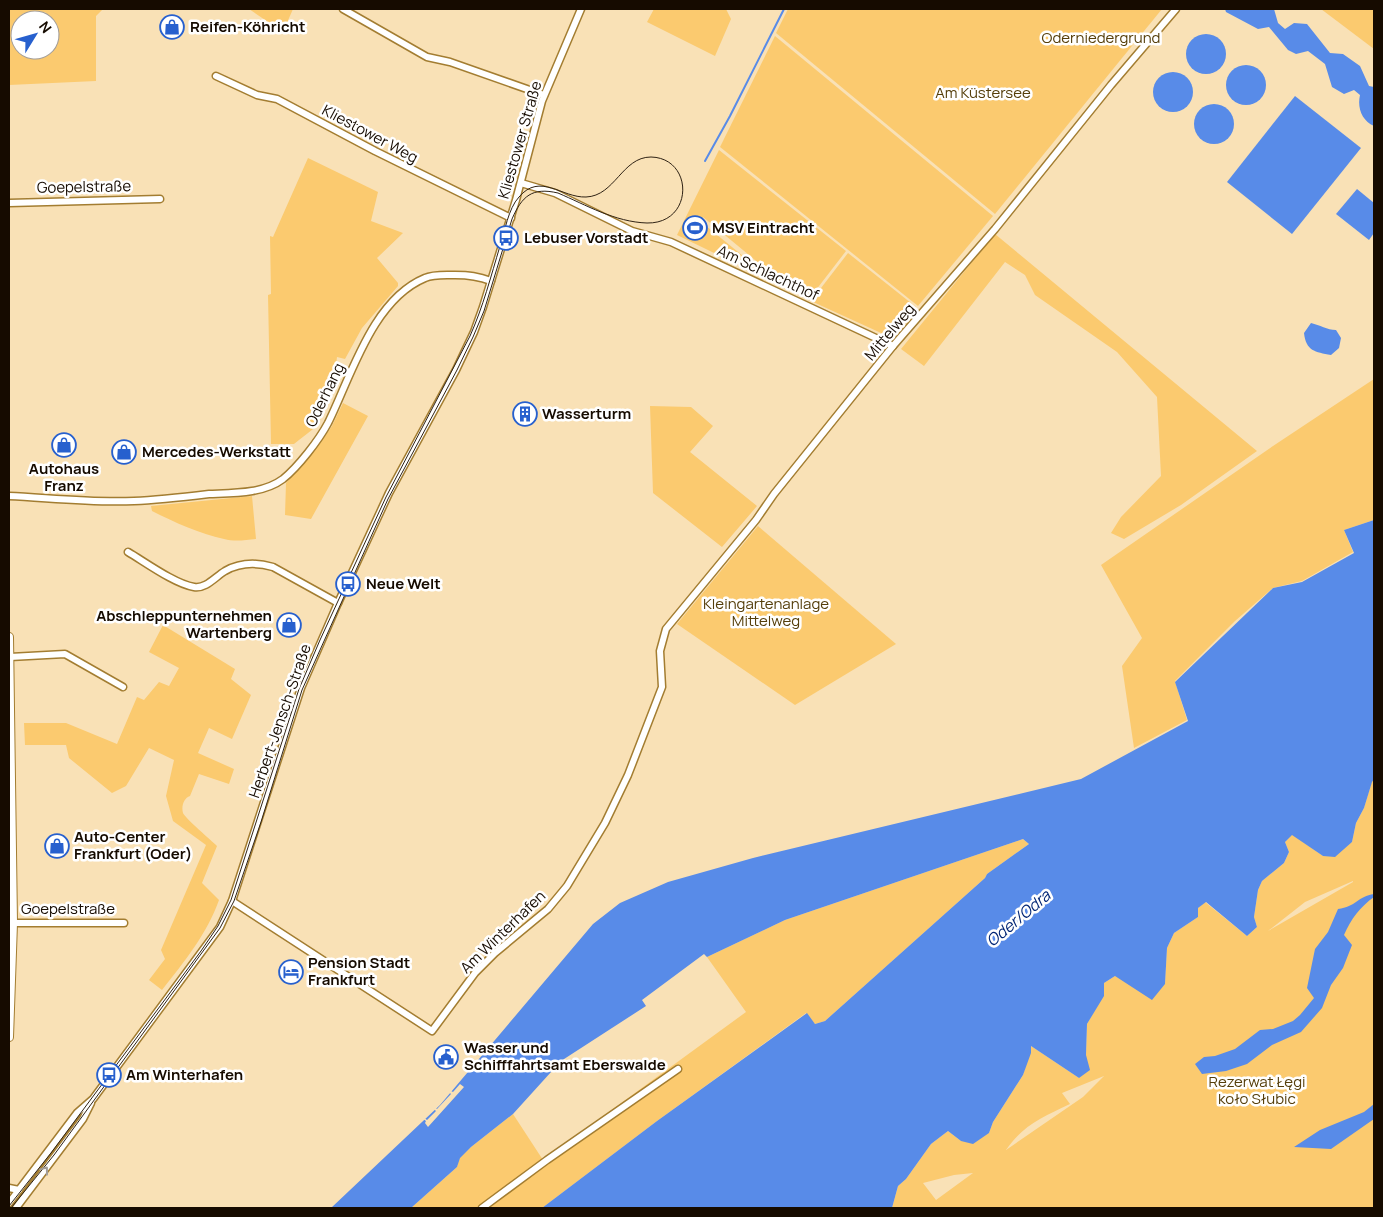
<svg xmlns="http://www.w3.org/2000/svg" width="1383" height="1217" viewBox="0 0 1383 1217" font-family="Manrope,sans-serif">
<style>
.green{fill:#fbca6f;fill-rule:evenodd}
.water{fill:#588be8}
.pier{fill:#f9e1b6}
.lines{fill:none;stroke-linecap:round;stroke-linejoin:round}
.stream{stroke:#588be8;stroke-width:2}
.minor-casing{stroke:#a37d31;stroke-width:9}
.tertiary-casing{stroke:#a37d31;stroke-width:10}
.minor{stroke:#fff;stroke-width:6}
.tertiary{stroke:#fff;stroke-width:8}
.tram{stroke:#2f2214;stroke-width:1}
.oneway{stroke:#a29d99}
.labels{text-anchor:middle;stroke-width:5;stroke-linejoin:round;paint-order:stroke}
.poi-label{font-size:15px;font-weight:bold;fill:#160b00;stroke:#fff;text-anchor:start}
.park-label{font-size:15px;fill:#553e0a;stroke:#fff}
.street-label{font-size:15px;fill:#160b00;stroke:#fff}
.water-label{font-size:16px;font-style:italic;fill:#002575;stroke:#fff}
</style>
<rect width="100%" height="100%" fill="#f9e1b6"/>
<g class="green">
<path d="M9 9H103L96 16V81L9 85ZM20 20H50V50H20Z"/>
<path d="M249 9H293L283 32Z"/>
<path d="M654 9H726L731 19 715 56 647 22Z"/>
<path d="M788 9H1162L995 214 776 33Z"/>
<path d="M1321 9H1374V49Z"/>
<path d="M775 36 993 216 918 306 720 147Z"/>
<path d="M719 150 846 251 809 299 677 235ZM703 217 778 279 775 282 700 221Z"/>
<path d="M308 158 378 192 371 221 403 233 377 258 398 283V286L362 328 345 359 337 357 335 373 338 374C332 393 326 414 313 429 307 434 300 439 294 444H271L268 295 271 294 270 236 273 237Z"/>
<path d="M995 234 1257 451 1181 505 1124 539 1111 533 1121 517 1161 476 1157 397 1117 352 1035 295 1025 275 1005 262 924 366 901 349Z"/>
<path d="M848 253 916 307 892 338 811 301Z"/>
<path d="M1374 379V520L1344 530 1353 552 1302 581 1273 588 1235 621 1175 681 1187 720 1134 748 1122 666 1142 638 1101 565 1273 446Z"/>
<path d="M343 403 368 416 311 519 285 515 286 483 321 442 332 426Z"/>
<path d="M650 406 691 407 713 426 690 452 757 506 722 547 653 493Z"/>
<path d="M252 496 256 539C245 540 235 542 224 539 200 534 174 522 152 511L151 506Z"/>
<path d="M758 526 896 644 795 705 677 624Z"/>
<path d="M163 625 235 669 231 679 251 695 232 739 209 728 198 753 234 769 229 784 199 774 190 796C184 798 181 806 183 813 184 817 212 841 217 846L202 883 219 900C207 934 184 962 162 990L149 980 165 959 161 950 206 845 173 821 166 796 174 760 149 748 126 786 112 793 69 758 66 745H25L24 723H66L117 744 137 697 144 700 159 682 169 686 179 668 149 652Z"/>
<path d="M1374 779V1208H892L898 1186 906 1179 931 1144 948 1131 961 1141 989 1133 993 1122 1023 1075 1031 1046 1079 1078 1086 1055 1087 1024 1103 996 1104 983 1115 976 1165 984 1167 948 1174 933 1198 917V908L1205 902 1247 936 1257 927 1254 917 1258 890 1262 881 1284 863 1289 852 1285 842 1292 834 1323 856 1352 842 1356 823 1364 808 1372 781ZM1353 881V882L1268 931 1305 902ZM1104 1076 1083 1097 1006 1150C1023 1125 1043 1117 1070 1104L1062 1093ZM973 1173 936 1200 923 1183 954 1175Z"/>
<path d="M1023 839 1029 844 987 874 985 878 825 1021 815 1024 806 1013 657 1121 542 1208H411L457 1167 459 1158 471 1147 513 1114 543 1160 746 1012 707 957 785 920Z"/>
</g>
<g class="water">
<path d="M1225 9H1274L1278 23 1285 29 1294 23 1307 24 1330 53 1343 54 1360 66 1369 86 1374 87V126C1362 121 1357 108 1360 95L1354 90 1344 94 1332 87 1325 64 1308 51 1296 54 1288 50 1269 27 1258 29 1226 12Z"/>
<circle cx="1206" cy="54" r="20"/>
<circle cx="1246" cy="85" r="20"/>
<circle cx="1173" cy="92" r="20"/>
<path d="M1295 96 1361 148 1292 234 1227 182Z"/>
<circle cx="1214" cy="124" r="20"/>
<path d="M1357 189 1374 203V233L1369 240 1336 214Z"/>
<path d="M1311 323C1320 325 1327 330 1336 330L1341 338 1339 348 1331 355C1315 352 1306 351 1304 333Z"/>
<path d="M1374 520V779L1372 782 1364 808 1356 823 1352 842 1335 857 1323 856 1292 835 1285 842 1289 852 1284 863 1262 881 1258 890 1254 917 1257 927 1247 936 1206 902 1198 908V917L1174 933 1167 948 1165 984 1152 1000 1115 976 1104 983V996L1087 1024 1086 1055 1090 1070 1079 1078 1031 1046V1053L1023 1075 993 1122 989 1133 973 1144 961 1141 948 1131 931 1144 906 1179 898 1186 892 1208H542L657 1121 807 1013 815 1024 825 1021 985 878 987 874 1029 844 1023 839 785 920 707 957 704 954 642 1000 646 1006 561 1061 513 1114 471 1147 460 1158 457 1167 411 1208H331L440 1105 593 924 620 903 668 882 753 858 1081 779 1188 721 1175 682 1273 588 1302 582 1354 553 1344 530Z"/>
<path d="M1374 894V897C1360 907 1351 919 1344 935L1352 945 1343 968 1331 985 1322 1008 1301 1032 1272 1045 1247 1064 1226 1071 1202 1074 1195 1064 1204 1057 1215 1056 1235 1049 1260 1030 1273 1029 1293 1021 1300 1015 1314 998 1307 988 1315 949 1328 932 1338 909C1356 907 1358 896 1374 894Z"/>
<path d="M1374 1104V1119L1331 1149 1294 1147 1320 1130 1364 1112Z"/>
</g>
<path class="pier" d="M460 1084 464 1087 428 1127 425 1123 426 1121 422 1118 423 1117 427 1120 436 1111 433 1108 434 1107 437 1109 451 1094 448 1091 449 1090 453 1092Z"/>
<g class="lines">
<path class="stream" d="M705 161 730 116 784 9"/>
<g class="minor-casing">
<g id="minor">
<path d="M343 9 427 57 450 62 544 95"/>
<path d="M216 76 257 95 277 99 375 151 511 218"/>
<path d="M521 183 555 193 632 231 671 242 893 346"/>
<path d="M9 203 160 199"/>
<path d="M9 496C50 498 92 503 134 501 159 500 184 497 209 494 233 493 263 494 283 479 298 467 319 440 328 423 351 377 372 300 425 278 433 274 446 275 455 275 469 275 478 276 491 281"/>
<path d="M128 552C145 562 175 584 194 587 206 589 215 577 225 571 241 562 256 562 273 567L338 603"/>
<path d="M10 657 65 654 123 687"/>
<path d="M232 901 432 1031 475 973 495 953 548 909 567 886 605 823 628 775 662 687 660 651 666 629 756 520 774 494 893 346 995 229 1111 85 1176 9"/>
<path d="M13 923H124"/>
<path d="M9 1188 19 1190"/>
<path d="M9 1203 77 1113 93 1099 220 927 232 901 301 688 338 603 389 493 456 370 474 332 483 307 516 200 542 101 581 9"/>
<path d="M16 1208 83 1119 91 1103"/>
<path d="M482 1208 547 1160 678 1069"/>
</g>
</g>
<g class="tertiary-casing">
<path id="tertiary" d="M9 637 13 923 9 1037"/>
</g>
<use href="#minor" class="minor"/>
<use href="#tertiary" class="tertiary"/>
<path class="tram" d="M9 1206 51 1153 201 951 218 926 231 900 299 689 320 640 386 497 470 336C483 307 491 276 500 246 505 231 508 209 519 197 540 172 562 198 586 197 615 196 622 157 651 157 694 158 694 224 647 223 615 222 586 205 558 193 532 187 522 196 512 219L484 311 473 337 457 370 388 499 302 690 261 822 234 901 220 928 54 1155 11 1208"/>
</g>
<defs><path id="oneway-chevron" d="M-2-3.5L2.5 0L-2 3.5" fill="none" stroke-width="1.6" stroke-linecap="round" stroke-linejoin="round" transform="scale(1.25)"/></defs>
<use class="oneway" href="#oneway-chevron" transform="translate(45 1170) rotate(-53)"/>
<defs>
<g id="shop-ring" transform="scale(1.25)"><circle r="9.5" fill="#fff" stroke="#2760ce" stroke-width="1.5"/><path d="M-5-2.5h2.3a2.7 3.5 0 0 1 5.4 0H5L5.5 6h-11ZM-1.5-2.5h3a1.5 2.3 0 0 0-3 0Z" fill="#2760ce"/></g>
<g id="stadium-ring" transform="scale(1.25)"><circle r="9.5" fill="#fff" stroke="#2760ce" stroke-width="1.5"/><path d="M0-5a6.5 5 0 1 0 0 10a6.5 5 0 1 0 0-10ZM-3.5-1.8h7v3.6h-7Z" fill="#2760ce"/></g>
<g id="bus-ring" transform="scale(1.25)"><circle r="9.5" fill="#fff" stroke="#2760ce" stroke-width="1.5"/><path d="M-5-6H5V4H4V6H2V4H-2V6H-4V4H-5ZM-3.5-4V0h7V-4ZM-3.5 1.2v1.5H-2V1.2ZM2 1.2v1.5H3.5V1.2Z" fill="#2760ce"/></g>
<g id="building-ring" transform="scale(1.25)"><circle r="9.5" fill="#fff" stroke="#2760ce" stroke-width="1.5"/><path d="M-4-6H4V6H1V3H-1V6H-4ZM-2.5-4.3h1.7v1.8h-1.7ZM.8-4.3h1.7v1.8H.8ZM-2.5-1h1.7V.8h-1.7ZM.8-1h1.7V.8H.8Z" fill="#2760ce"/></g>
<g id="hotel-ring" transform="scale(1.25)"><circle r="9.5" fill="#fff" stroke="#2760ce" stroke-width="1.5"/><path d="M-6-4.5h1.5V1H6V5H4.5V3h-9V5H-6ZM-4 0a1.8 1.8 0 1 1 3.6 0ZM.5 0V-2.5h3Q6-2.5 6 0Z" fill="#2760ce"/></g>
<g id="civic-ring" transform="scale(1.25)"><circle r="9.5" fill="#fff" stroke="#2760ce" stroke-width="1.5"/><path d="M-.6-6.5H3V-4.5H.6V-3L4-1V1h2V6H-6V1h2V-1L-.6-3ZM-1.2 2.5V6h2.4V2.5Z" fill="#2760ce"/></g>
</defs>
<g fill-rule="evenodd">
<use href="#shop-ring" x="172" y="27"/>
<use href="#stadium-ring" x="695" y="228"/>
<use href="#bus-ring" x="506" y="238"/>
<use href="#building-ring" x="525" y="414"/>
<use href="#shop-ring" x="64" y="445"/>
<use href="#shop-ring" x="124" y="452"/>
<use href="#bus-ring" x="348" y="584"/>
<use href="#shop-ring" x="289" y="625"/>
<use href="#shop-ring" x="57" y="846"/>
<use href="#hotel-ring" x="291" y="972"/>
<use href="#civic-ring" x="446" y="1057"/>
<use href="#bus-ring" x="109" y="1075"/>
</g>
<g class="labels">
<g class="poi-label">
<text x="190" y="32">Reifen-Köhricht</text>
<text x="712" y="233">MSV Eintracht</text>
<text x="524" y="243">Lebuser Vorstadt</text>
<text x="542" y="419">Wasserturm</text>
<text x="142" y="457">Mercedes-Werkstatt</text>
<text x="64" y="474" text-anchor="middle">Autohaus<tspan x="64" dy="17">Franz</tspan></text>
<text x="366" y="589">Neue Welt</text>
<text x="272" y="621" text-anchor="end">Abschleppunternehmen<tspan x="272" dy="17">Wartenberg</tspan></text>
<text x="74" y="842">Auto-Center<tspan x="74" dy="17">Frankfurt (Oder)</tspan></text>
<text x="308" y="968">Pension Stadt<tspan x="308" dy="17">Frankfurt</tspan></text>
<text x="464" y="1053">Wasser und<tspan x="464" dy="17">Schifffahrtsamt Eberswalde</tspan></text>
<text x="126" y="1080">Am Winterhafen</text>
</g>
<g class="park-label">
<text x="1101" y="43">Oderniedergrund</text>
<text x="983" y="98">Am Küstersee</text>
<text x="766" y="609">Kleingartenanlage<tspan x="766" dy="17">Mittelweg</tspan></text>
<text x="1257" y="1087">Rezerwat Łęgi<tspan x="1257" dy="17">koło Słubic</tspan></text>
</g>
<g class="street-label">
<text transform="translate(370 134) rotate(28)" y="5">Kliestower Weg</text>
<text transform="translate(520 140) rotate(-74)" y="5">Kliestower Straße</text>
<text transform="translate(84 187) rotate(-1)" y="5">Goepelstraße</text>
<text transform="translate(768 273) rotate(25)" y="5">Am Schlachthof</text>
<text transform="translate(890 332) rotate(-50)" y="5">Mittelweg</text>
<text transform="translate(325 395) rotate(-64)" y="5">Oderhang</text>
<text transform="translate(280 721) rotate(-71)" y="5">Herbert-Jensch-Straße</text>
<text x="68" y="914">Goepelstraße</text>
<text transform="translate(503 932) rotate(-44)" y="5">Am Winterhafen</text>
</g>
<g class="water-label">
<text transform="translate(1018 918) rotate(-40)" y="6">Oder/Odra</text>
</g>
</g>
<rect width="1383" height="1217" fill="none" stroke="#160b00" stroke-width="20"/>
<g transform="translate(35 35) rotate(53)"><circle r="24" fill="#ffffff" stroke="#a29d99"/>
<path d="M0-4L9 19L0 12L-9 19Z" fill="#2760ce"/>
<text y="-8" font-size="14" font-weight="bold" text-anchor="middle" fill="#160b00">N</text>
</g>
</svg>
